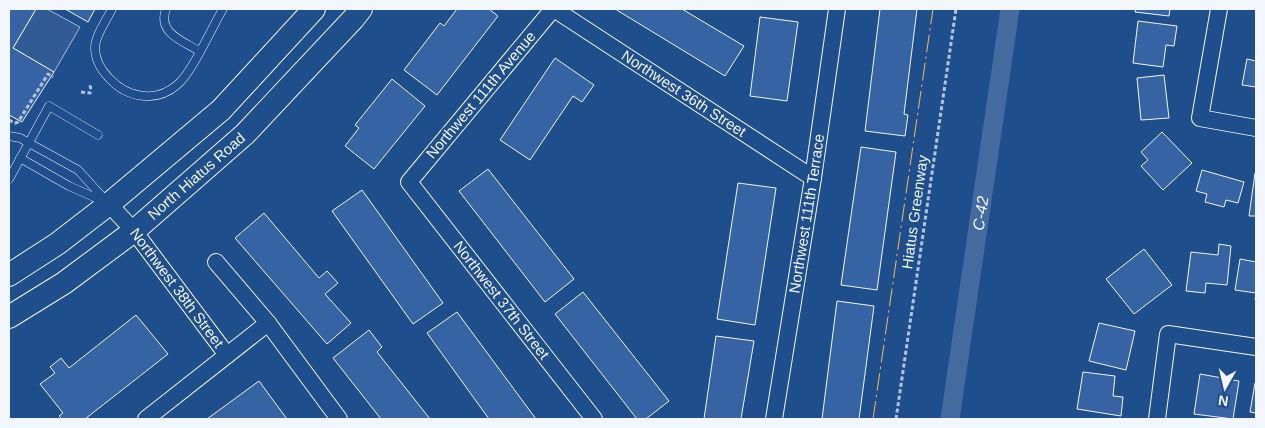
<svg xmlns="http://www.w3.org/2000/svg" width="1265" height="428" viewBox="0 0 1265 428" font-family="Arial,sans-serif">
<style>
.green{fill:#305b95;stroke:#a8bbd7}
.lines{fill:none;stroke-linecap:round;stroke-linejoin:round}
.canal{stroke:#446ba0;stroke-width:19}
.building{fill:#3563a3;stroke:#f2f6ff}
.lane-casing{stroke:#f2f6ff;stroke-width:9}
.street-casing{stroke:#f2f6ff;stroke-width:18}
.secondary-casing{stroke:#f2f6ff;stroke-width:24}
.path{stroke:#b3c4dc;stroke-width:3;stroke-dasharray:4 2.5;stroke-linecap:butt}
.lane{stroke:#1f4e8c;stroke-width:8}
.street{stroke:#1f4e8c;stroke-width:16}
.secondary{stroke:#1f4e8c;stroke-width:22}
.power{stroke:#ffb74d;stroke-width:1;stroke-dasharray:18 4 2.5 4;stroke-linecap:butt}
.labels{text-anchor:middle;stroke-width:4;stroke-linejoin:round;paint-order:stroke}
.street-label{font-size:15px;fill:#f2f6ff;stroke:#1f4e8c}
.water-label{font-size:16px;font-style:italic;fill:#f2f6ff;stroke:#1f4e8c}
</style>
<rect width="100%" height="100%" fill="#1f4e8c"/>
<path class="green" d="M36 9H47L80 27 54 72 13 48Z"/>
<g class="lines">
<path class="canal" id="s1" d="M950 419 1010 9"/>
</g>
<g class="building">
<path d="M9 9H36L13 48 54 72 22 122 9 115Z"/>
<path d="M65 9H95L88 22Z"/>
<path d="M457 9H489L498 16 437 95 404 70 440 23 444 26Z"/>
<path d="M615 9H682L744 46 725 76Z"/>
<path d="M880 9H917L904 114 908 115 905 136 865 131Z"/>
<path d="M1136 9H1170L1169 16 1135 12Z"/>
<path d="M760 17 798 22 787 101 750 96Z"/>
<path d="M1138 21 1177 26 1174 46 1166 45 1163 67 1133 63Z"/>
<path d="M555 58 594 85 582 102 573 96 530 160 500 140Z"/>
<path d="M1247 59 1256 61V87L1242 85Z"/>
<path d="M1164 75 1169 118 1141 120 1137 78Z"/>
<path d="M392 79 425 106 374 169 345 146 359 128 355 125Z"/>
<path d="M1162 132 1192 163 1163 190 1141 166 1148 160 1141 152Z"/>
<path d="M861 147 896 152 877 290 841 285Z"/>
<path d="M488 169 574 279 545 302 459 191Z"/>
<path d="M1202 170 1244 182 1238 203 1226 200 1224 207 1205 202 1207 194 1196 191Z"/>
<path d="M1255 173 1256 174V216H1249Z"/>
<path d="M738 183 776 188 755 325 717 319Z"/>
<path d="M362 190 443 303 413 324 332 211Z"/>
<path d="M264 213 319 278 327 271 338 283 325 294 351 323 327 344 235 238Z"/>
<path d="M1219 244 1231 246 1227 285 1206 283 1205 293 1186 291 1191 252 1218 255Z"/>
<path d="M1144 249 1172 285 1134 314 1106 279Z"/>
<path d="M1240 259 1256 262V301L1255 300 1256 293 1235 290Z"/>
<path d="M583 292 669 401 646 419H637L555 314Z"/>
<path d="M837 301 874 306 859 419H822Z"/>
<path d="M457 312 536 419H489L427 333Z"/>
<path d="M136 315 168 354 85 419H62L59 416 63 413 40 384 55 373 50 367 61 358 69 368Z"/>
<path d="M1099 323 1135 331 1126 370 1089 361Z"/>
<path d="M369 330 382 347 377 352 430 419H381L333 358Z"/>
<path d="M716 336 754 341 741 419H704Z"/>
<path d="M1083 372 1115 376 1113 396 1123 397 1121 416 1077 409Z"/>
<path d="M1200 374 1239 381 1233 419 1194 414Z"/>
<path d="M259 381 287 419H207Z"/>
<path d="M1255 383 1256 384V413L1250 412Z"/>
</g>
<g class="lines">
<g class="lane-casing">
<g id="lane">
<path d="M112 9C106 21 96 34 95 47 95 60 100 69 109 78 127 98 156 103 177 85 192 73 212 27 223 9"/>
<path d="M166 9C157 33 183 41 199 51"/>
<path d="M9 136 20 138 78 170 107 202"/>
<path d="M20 158 69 186 105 202"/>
<path d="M9 179 49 106 98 135"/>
</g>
</g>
<g class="street-casing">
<g id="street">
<path id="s2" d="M553 9 409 182 594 419"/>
<path id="s3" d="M554 9 813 178"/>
<path d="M1219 9 1200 118 1256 128"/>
<path id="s4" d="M109 204 134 231 227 355"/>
<path d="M216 262 268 323 339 419"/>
<path d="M146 419 268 323"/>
<path id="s5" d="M774 419 813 178 837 9"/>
<path d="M1157 419 1168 334 1256 347"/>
</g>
</g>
<g class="secondary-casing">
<g id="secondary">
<path d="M9 275 57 244 109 204 221 110 314 9"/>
<path id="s6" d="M9 317 64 283 134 231 245 134 354 18 361 9"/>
</g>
</g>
<g class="path">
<path d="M81 92 90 93 91 90 90 85"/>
<path d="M9 120 15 123 18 122 48 74 53 77"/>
<path d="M896 419 956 9"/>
</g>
<use href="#lane" class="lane"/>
<use href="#street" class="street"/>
<use href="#secondary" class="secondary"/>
<path class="power" d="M873 419 933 9"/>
</g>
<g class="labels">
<g class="street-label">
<text dy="5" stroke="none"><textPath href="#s3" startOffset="155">Northwest 36th Street</textPath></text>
<text transform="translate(481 95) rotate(-50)" y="5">Northwest 111th Avenue</text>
<text dy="5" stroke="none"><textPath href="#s6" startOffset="235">North Hiatus Road</textPath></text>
<text transform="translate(915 212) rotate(-82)" y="5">Hiatus Greenway</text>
<text dy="5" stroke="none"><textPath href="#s5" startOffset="208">Northwest 111th Terrace</textPath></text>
<text dy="5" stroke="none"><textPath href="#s4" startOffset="108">Northwest 38th Street</textPath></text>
<text dy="5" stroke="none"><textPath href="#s2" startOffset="375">Northwest 37th Street</textPath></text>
</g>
<g class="water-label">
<text dy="6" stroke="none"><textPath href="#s1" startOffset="208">C-42</textPath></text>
</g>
</g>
<rect width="1265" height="428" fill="none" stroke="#f2f6ff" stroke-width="20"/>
<g transform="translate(1225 388) rotate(188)" stroke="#1f4e8c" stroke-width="4" paint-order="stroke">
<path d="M0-4L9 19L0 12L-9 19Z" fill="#f2f6ff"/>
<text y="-8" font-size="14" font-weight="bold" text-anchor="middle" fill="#f2f6ff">N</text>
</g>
</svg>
